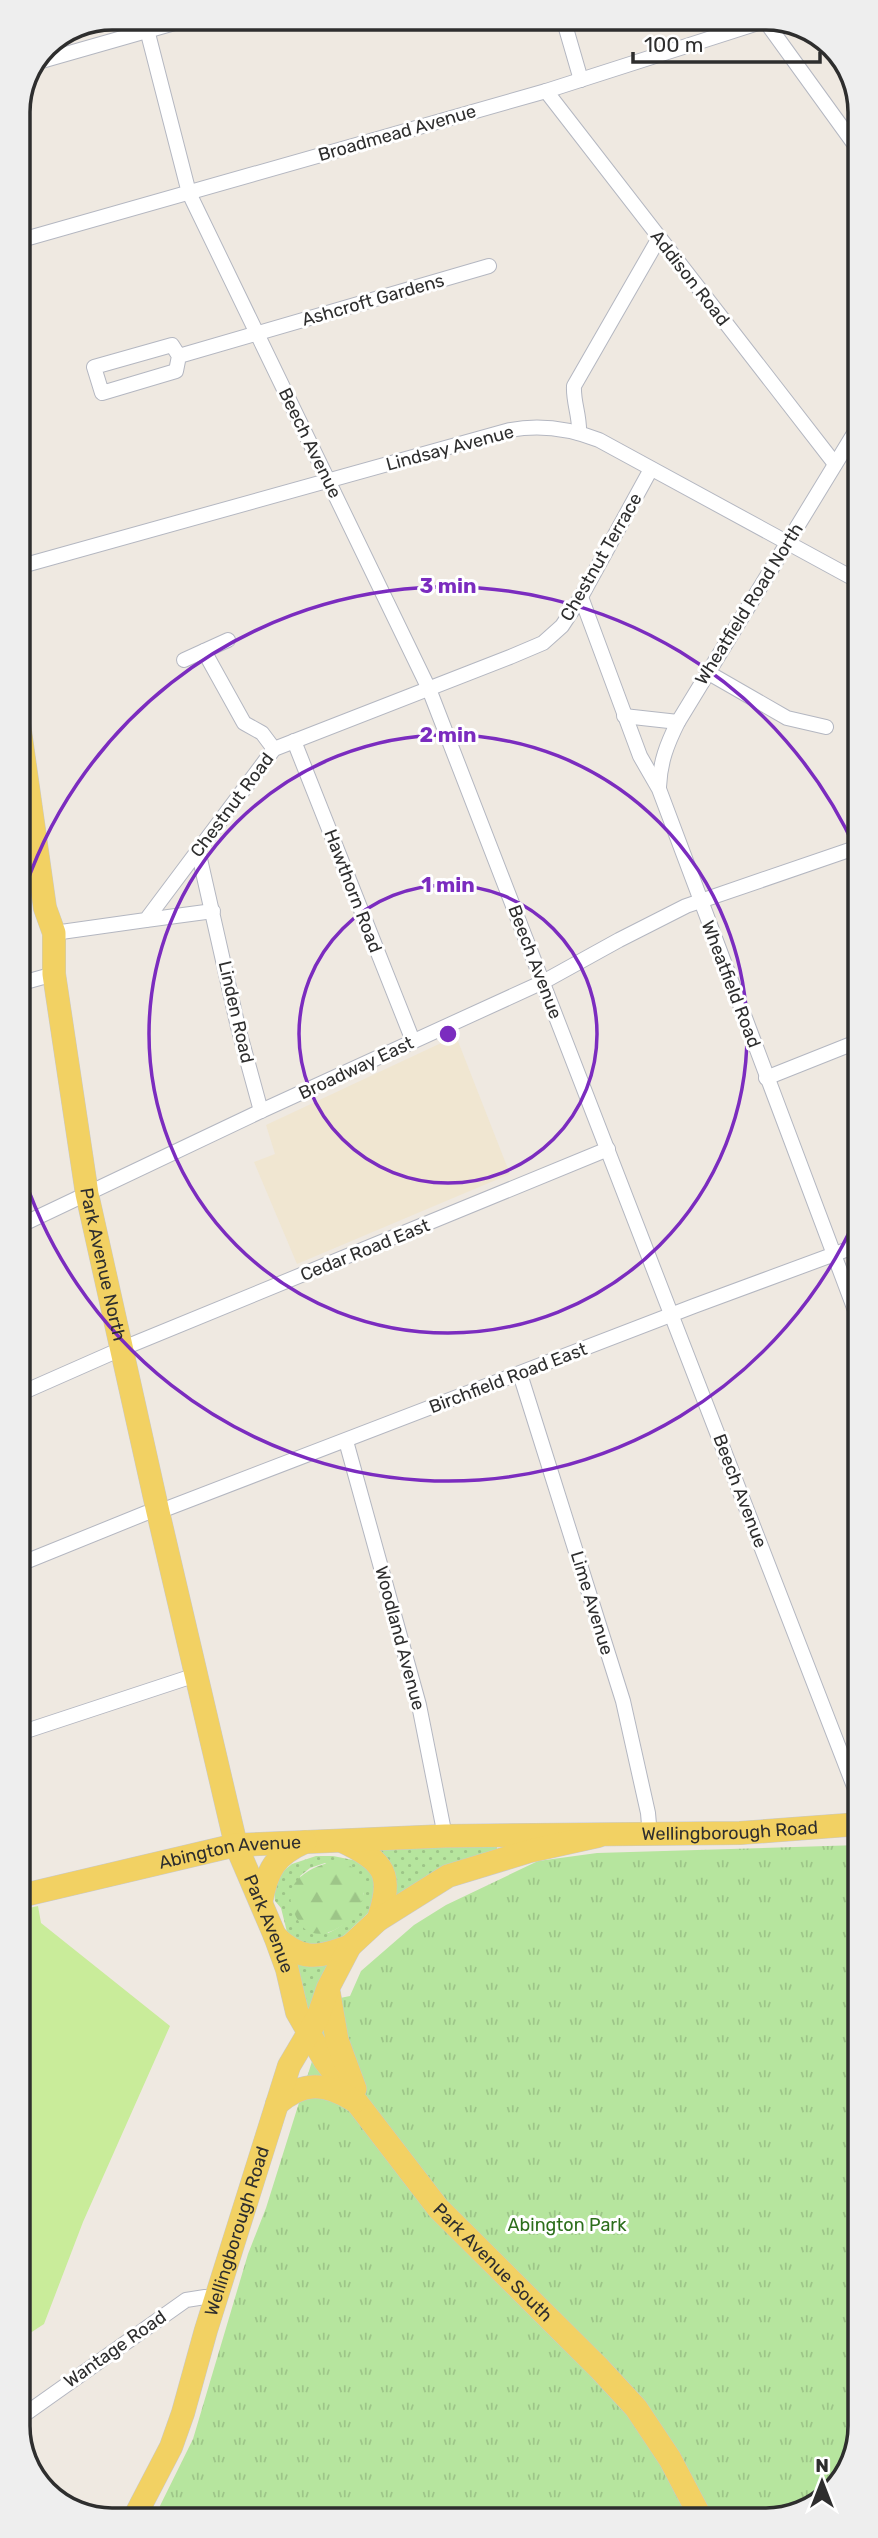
<svg xmlns="http://www.w3.org/2000/svg" width="878" height="2538" viewBox="0 0 878 2538" font-family="Rubik,sans-serif">
<style>
.education{fill:#f0e6d1}
.grass{fill:url(#grass-dots);fill-rule:evenodd}
.forest{fill:url(#forest-firs)}
.park{fill:url(#park-tufts)}
.pitch{fill:#c9ec9a}
.lines{fill:none;stroke-linecap:round;stroke-linejoin:round}
.minor-casing{stroke:#b4b7c1;stroke-width:16}
.primary-casing{stroke:#c9c9c9;stroke-width:24}
.minor{stroke:#fff;stroke-width:14}
.primary{stroke:#f2d163;stroke-width:23}
.ring{fill:none;stroke:#7b2cbf;stroke-width:3.5}
.labels{text-anchor:middle;stroke-width:6;stroke-linejoin:round;paint-order:stroke}
.street-label{font-size:18px;fill:#2e2e2e;stroke:#fff}
.park-label{font-size:18px;fill:#2c6e1b;stroke:#fff}
.rim{fill:none;stroke:#2e2e2e;stroke-width:3.5}
.centre{fill:#7b2cbf;stroke:#fff;stroke-width:3.5}
.ring-label{font-size:21px;text-anchor:middle;font-weight:bold;fill:#7b2cbf;stroke:#fff;stroke-width:6;stroke-linejoin:round;paint-order:stroke}
</style>
<defs>
<pattern id="grass-dots" width="8" height="8" patternUnits="userSpaceOnUse" patternTransform="scale(1.75)"><rect width="8" height="8" fill="#b6e59e"/><path d="M2 2h.1M6 6h.1" fill="none" stroke="#9dc588" stroke-width="1.8" stroke-linecap="round"/></pattern>
<pattern id="forest-firs" width="22" height="20" patternUnits="userSpaceOnUse" patternTransform="scale(1.75)"><rect width="22" height="20" fill="#b6e59e"/><path d="M5 1l3.5 6h-7zM16 11l3.5 6h-7z" fill="#9dc588"/></pattern>
<pattern id="park-tufts" width="24" height="20" patternUnits="userSpaceOnUse" patternTransform="scale(1.75)"><rect width="24" height="20" fill="#b6e59e"/><path d="M3 7l-1-3M5 7V3M7 7l1-3M15 17l-1-3M17 17v-4M19 17l1-3" fill="none" stroke="#9dc588"/></pattern>
</defs>
<rect width="100%" height="100%" fill="#efe9e1"/>
<path class="education" d="M456 1036 510 1174 297 1264 254 1162 275 1154 266 1125Z"/>
<g class="grass">
<path d="M497 1844V1853L392 1904 370 1847Z"/>
<path d="M316 1856H333L358 1861 374 1876 376 1887 373 1907 368 1913 339 1940 317 1949 288 1936 281 1908 275 1901 274 1891 282 1872 292 1864ZM325 1863 364 1893C356 1912 347 1925 328 1933L300 1876 310 1868Z"/>
<path d="M295 1962 318 1967 333 1964 309 2017Z"/>
</g>
<path class="forest" d="M338 1861C399 1878 339 1951 306 1930 301 1926 296 1918 294 1912 280 1881 312 1865 338 1861Z"/>
<path class="park" d="M860 1845V2427L841 2484 791 2517 153 2520 193 2439 248 2254 266 2208 319 2039 335 1999 350 1996 361 1971 414 1925 446 1905 538 1861 597 1853Z"/>
<path class="pitch" d="M38 1906 41 1923 170 2026 83 2222 44 2324 21 2339 20 1910Z"/>
<g class="lines">
<g class="minor-casing">
<g id="minor">
<path d="M144 18 189 193 429 689 860 1802"/>
<path d="M563 18 581 80"/>
<path d="M763 18 857 148"/>
<path d="M38 62 192 18"/>
<path d="M546 91 835 464"/>
<path d="M18 241 546 91 774 18"/>
<path d="M179 356 172 345 94 367 102 393 176 371 179 356 489 266"/>
<path d="M579 433C580 416 573 402 574 386L659 238"/>
<path d="M18 567 510 430C541 424 571 429 599 440L858 581"/>
<path d="M581 597 640 756 659 789 859 1321"/>
<path d="M204 651 244 723 262 733 274 749"/>
<path d="M184 660 228 640"/>
<path d="M707 672 787 718 826 727"/>
<path d="M624 716 678 722"/>
<path d="M294 741 413 1041"/>
<path d="M659 787C660 762 667 744 678 722L858 427"/>
<path d="M198 850 238 1027 261 1111"/>
<path d="M146 920 213 911"/>
<path d="M54 933 146 920 274 749 510 657 543 643 562 626 581 597 651 469"/>
<path d="M19 986 29 981 54 974"/>
<path d="M766 1078 859 1041"/>
<path d="M19 1226 261 1111 543 982 619 940 686 906 858 847"/>
<path d="M520 1374 623 1701 648 1813 650 1836"/>
<path d="M19 1394 121 1349 608 1149"/>
<path d="M346 1441 419 1705 445 1836"/>
<path d="M20 1564 146 1513 158 1512 694 1306 859 1245"/>
<path d="M20 1733 196 1675"/>
<path d="M21 2417 186 2300 205 2297 215 2300"/>
</g>
</g>
<g class="primary-casing">
<g id="primary">
<path id="s1" d="M18 717 45 908 54 933V974L87 1194 158 1512 236 1845 275 1936 287 1969 297 2012 325 2061 438 2208 599 2368 636 2408 670 2459 701 2518"/>
<path d="M342 1841C385 1861 394 1875 378 1920"/>
<path id="s2" d="M20 1896 236 1845 445 1836 740 1833 860 1824"/>
<path d="M261 1902C267 1870 275 1855 305 1842"/>
<path d="M275 1936C301 1962 318 1958 350 1946"/>
<path d="M329 1994 337 2040 355 2089"/>
<path d="M277 2104C303 2081 325 2082 355 2101"/>
<path id="s3" d="M133 2520 171 2447 183 2413 206 2330 289 2066 318 2017 328 1988 350 1946 378 1920 448 1876 530 1851 598 1836"/>
</g>
</g>
<use href="#minor" class="minor"/>
<use href="#primary" class="primary"/>
</g>
<g class="ring">
<circle cx="448" cy="1034" r="149"/>
<circle cx="448" cy="1034" r="299"/>
<path d="M857 1216A448 448 0 0 1 20 1165M20 903A448 448 0 0 1 857 852"/>
</g>
<g class="labels">
<g class="street-label">
<text transform="translate(397 133) rotate(-16)" y="6">Broadmead Avenue</text>
<text transform="translate(690 278) rotate(52)" y="6">Addison Road</text>
<text transform="translate(373 300) rotate(-16)" y="6">Ashcroft Gardens</text>
<text transform="translate(310 443) rotate(64)" y="6">Beech Avenue</text>
<text transform="translate(450 448) rotate(-15)" y="6">Lindsay Avenue</text>
<text transform="translate(601 557) rotate(-60)" y="6">Chestnut Terrace</text>
<text transform="translate(749 604) rotate(-58)" y="6">Wheatfield Road North</text>
<text transform="translate(232 805) rotate(-53)" y="6">Chestnut Road</text>
<text transform="translate(353 891) rotate(69)" y="6">Hawthorn Road</text>
<text transform="translate(535 962) rotate(69)" y="6">Beech Avenue</text>
<text transform="translate(731 984) rotate(69)" y="6">Wheatfield Road</text>
<text transform="translate(236 1012) rotate(77)" y="6">Linden Road</text>
<text transform="translate(356 1068) rotate(-25)" y="6">Broadway East</text>
<text transform="translate(365 1250) rotate(-22)" y="6">Cedar Road East</text>
<text dy="6" stroke="none"><textPath href="#s1" startOffset="555">Park Avenue North</textPath></text>
<text transform="translate(508 1378) rotate(-21)" y="6">Birchfield Road East</text>
<text transform="translate(740 1491) rotate(69)" y="6">Beech Avenue</text>
<text transform="translate(592 1603) rotate(73)" y="6">Lime Avenue</text>
<text transform="translate(400 1638) rotate(75)" y="6">Woodland Avenue</text>
<text dy="6" stroke="none"><textPath href="#s2" startOffset="716">Wellingborough Road</textPath></text>
<text dy="6" stroke="none"><textPath href="#s2" startOffset="215">Abington Avenue</textPath></text>
<text dy="6" stroke="none"><textPath href="#s1" startOffset="1236">Park Avenue</textPath></text>
<text dy="6" stroke="none"><textPath href="#s3" startOffset="308">Wellingborough Road</textPath></text>
<text dy="6" stroke="none"><textPath href="#s1" startOffset="1648">Park Avenue South</textPath></text>
<text transform="translate(115 2349) rotate(-35)" y="6">Wantage Road</text>
</g>
<g class="park-label">
<text x="567" y="2231">Abington Park</text>
</g>
</g>
<path d="M0 0H878V2538H0ZM112 30H766A82 82 0 0 1 848 112V2426A82 82 0 0 1 766 2508H112A82 82 0 0 1 30 2426V112A82 82 0 0 1 112 30Z" fill="#eee" fill-rule="evenodd"/>
<path class="rim" d="M112 30H766A82 82 0 0 1 848 112V2426A82 82 0 0 1 766 2508H112A82 82 0 0 1 30 2426V112A82 82 0 0 1 112 30Z"/>
<circle cx="448" cy="1034" r="10" class="centre"/>
<g class="ring-label">
<text x="448" y="593">3 min</text>
<text x="448" y="742">2 min</text>
<text x="448" y="892">1 min</text>
</g>
<g transform="translate(822 2482)" stroke="#ffffff" stroke-width="5" paint-order="stroke">
<path d="M0-5L12 26L0 18L-12 26Z" fill="#2e2e2e"/>
<text y="-10" font-size="19" font-weight="bold" text-anchor="middle" fill="#2e2e2e">N</text>
</g>
<path d="M633 52v10h187v-10" fill="none" stroke="#2e2e2e" stroke-width="3.5"/>
<text x="644" y="52" font-size="21" fill="#2e2e2e" stroke="#ffffff" stroke-width="5" paint-order="stroke">100 m</text>
</svg>
